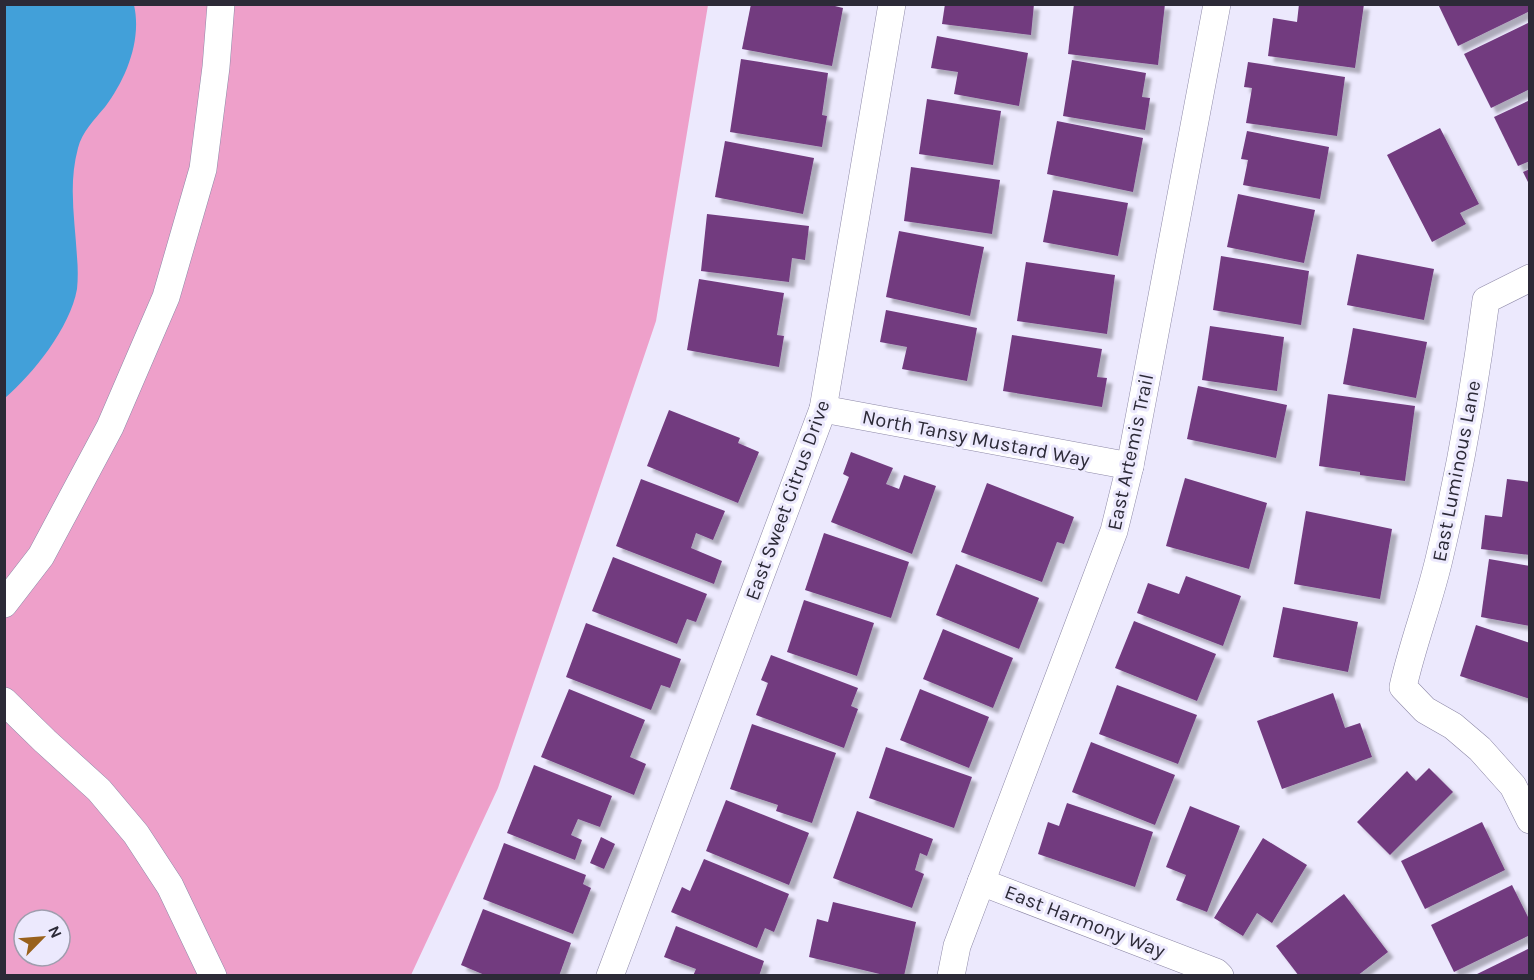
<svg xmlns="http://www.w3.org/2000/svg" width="1534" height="980" viewBox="0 0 1534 980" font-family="Karla,sans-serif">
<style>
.green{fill:#eea0ca;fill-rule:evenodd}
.water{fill:#42a0d9}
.building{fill:#723b7f;filter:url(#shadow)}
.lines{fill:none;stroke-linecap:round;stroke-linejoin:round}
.minor-casing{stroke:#8d88a7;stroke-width:28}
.minor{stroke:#fff;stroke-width:27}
.labels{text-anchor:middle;stroke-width:6;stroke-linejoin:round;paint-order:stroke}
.street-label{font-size:20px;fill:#2c2a37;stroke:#ece9fd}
</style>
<defs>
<filter id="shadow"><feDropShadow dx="5.5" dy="5.5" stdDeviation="1.5" flood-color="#0004"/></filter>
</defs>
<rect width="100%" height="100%" fill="#ece9fd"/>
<path class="green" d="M5 5H708L656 321 498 788 411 975 5 976ZM24 920H60V956H24Z"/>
<path class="water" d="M5 4 134 5C142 40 126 79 105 107 94 120 82 132 78 148 68 185 75 220 77 257 78 268 78 279 77 289 70 328 33 374 5 398Z"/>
<g class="building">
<path d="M751 4H827L843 8 832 66 742 49Z"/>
<path d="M945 4H1034L1031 35 942 24Z"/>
<path d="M1074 4H1165L1158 65 1068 54Z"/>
<path d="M1299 4H1364L1355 68 1268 56 1273 18 1297 22Z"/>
<path d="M1438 4H1530V11L1458 46Z"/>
<path d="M1530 22V89L1491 108 1464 54Z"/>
<path d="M937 36 1028 53 1019 106 954 94 958 72 931 68Z"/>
<path d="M741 59 828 73 822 115 827 116 822 147 730 132Z"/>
<path d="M1072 60 1146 73 1142 97 1150 98 1145 130 1063 116Z"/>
<path d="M1248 62 1345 77 1337 136 1246 123 1252 88 1244 87Z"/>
<path d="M927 99 1001 111 993 165 919 154Z"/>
<path d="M1530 100V161L1518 166 1494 117Z"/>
<path d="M1057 121 1143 138 1133 192 1047 174Z"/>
<path d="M1440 128 1479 204 1460 213 1466 224 1432 242 1387 155Z"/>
<path d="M1247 131 1329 147 1320 199 1243 185 1248 160 1241 159Z"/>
<path d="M725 141 814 158 803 214 715 197Z"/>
<path d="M911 167 1000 180 992 234 904 221Z"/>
<path d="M1530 169V186L1523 172Z"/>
<path d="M1053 190 1128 203 1118 256 1043 242Z"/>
<path d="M1238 194 1315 210 1304 263 1227 247Z"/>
<path d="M707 214 809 226 805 260 792 258 789 282 701 271Z"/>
<path d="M899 231 984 247 970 316 886 297Z"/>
<path d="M1357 254 1434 269 1424 320 1347 305Z"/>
<path d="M1221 256 1309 271 1301 325 1213 310Z"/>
<path d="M1026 262 1115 275 1107 334 1017 321Z"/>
<path d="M699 279 784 293 777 335 784 336 779 367 687 350Z"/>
<path d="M886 310 977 328 967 381 902 369 907 347 880 342Z"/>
<path d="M1210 326 1284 337 1277 391 1202 380Z"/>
<path d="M1353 328 1427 342 1416 398 1343 384Z"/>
<path d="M1012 335 1102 349 1097 377 1107 378 1102 407 1003 391Z"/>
<path d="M1198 386 1287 405 1276 458 1187 439Z"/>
<path d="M1328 394 1415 406 1405 481 1360 475V472L1319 466Z"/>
<path d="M669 410 740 438 738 443 759 452 738 503 647 466Z"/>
<path d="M851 452 893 468 886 484 899 489 904 475 936 486 912 554 831 522 849 477 843 474Z"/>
<path d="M1185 478 1267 503 1249 569 1166 546Z"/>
<path d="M641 479 725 511 713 540 696 533 691 548 722 561 714 584 616 546Z"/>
<path d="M1507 479 1530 482V555L1481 549 1485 515 1502 517Z"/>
<path d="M987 483 1074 517 1064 544 1057 542 1042 582 961 552Z"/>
<path d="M1306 511 1392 529 1380 599 1294 584Z"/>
<path d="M824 533 909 562 891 618 805 590Z"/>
<path d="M613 557 707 594 696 622 687 619 677 644 592 611Z"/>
<path d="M1489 559 1530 566V626L1481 617Z"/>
<path d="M956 564 1039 598 1019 649 936 615Z"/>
<path d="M1186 576 1241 596 1223 646 1137 613 1148 583 1179 594Z"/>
<path d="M804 600 874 623 857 676 787 652Z"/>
<path d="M1283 607 1358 622 1348 672 1273 657Z"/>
<path d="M1134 621 1216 654 1197 701 1115 668Z"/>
<path d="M586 623 681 659 670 688 661 685 651 710 566 677Z"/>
<path d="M1476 625 1530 643V699L1460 676Z"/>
<path d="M943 629 1013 658 993 708 923 679Z"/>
<path d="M771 655 858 688 851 706 858 709 844 748 756 715 768 683 761 680Z"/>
<path d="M1117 685 1197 715 1178 764 1099 734Z"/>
<path d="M569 689 645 720 630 757 646 764 634 795 541 757Z"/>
<path d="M920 689 989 717 969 768 900 740Z"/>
<path d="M1333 693 1345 728 1360 723 1372 757 1282 789 1257 721Z"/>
<path d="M752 724 836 753 812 823 776 811 778 805 730 789Z"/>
<path d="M1091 742 1175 775 1155 825 1072 792Z"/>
<path d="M886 747 972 777 954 828 869 798Z"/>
<path d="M534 765 612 796 600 827 578 819 571 835 582 840 575 860 507 833Z"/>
<path d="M1429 768 1453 792 1390 855 1357 822 1407 771 1416 781Z"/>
<path d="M726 800 809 833 789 885 706 851Z"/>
<path d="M1067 803 1153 832 1135 887 1038 854 1048 822 1059 826Z"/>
<path d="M1190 806 1240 826 1207 912 1176 900 1186 875 1166 867Z"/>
<path d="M857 811 933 839 927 856 920 853 915 870 924 874 912 908 833 878Z"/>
<path d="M1482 822 1505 870 1425 909 1401 861Z"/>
<path d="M601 837 615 844 604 869 590 863Z"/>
<path d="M1263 838 1307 865 1272 923 1257 913 1243 936 1214 918Z"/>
<path d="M504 843 586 875 583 884 591 888 573 934 483 899Z"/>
<path d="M704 859 789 894 774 932 765 928 757 948 671 912 682 887 690 891Z"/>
<path d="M1512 885 1530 921V935L1454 972 1431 925Z"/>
<path d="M1344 894 1388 952 1357 976H1299L1276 946Z"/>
<path d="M833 902 916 922 904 976H888L809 957 817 919 828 922Z"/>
<path d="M483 909 571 943 559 976H487L461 965Z"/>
<path d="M676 926 764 961 759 976H693L696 969 664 957Z"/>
<path d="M1530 948V976H1473Z"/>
</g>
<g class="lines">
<g class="minor-casing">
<g id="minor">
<path d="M1530 278 1486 300C1475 386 1460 471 1440 555 1430 600 1413 642 1403 687L1425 710 1453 726 1480 749 1513 786 1530 820"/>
<path d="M823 409 1130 466"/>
<path d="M4 604 41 556 110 427 166 297 203 169 216 67 221 4"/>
<path d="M4 701 45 741 99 790 136 834 170 886 213 976"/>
<path d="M981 882 1216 972 1220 976"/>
<path d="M610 976 823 409 892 4"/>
<path d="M951 976 957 946 1114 531 1130 466 1217 4"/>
</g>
</g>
<use href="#minor" class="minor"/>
</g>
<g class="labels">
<g class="street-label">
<text transform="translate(976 438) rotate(11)" y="7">North Tansy Mustard Way</text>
<text transform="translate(1130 452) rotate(-78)" y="7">East Artemis Trail</text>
<text transform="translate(1456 471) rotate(-79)" y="7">East Luminous Lane</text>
<text transform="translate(787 500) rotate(-70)" y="7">East Sweet Citrus Drive</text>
<text transform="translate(1085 921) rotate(21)" y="7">East Harmony Way</text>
</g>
</g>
<rect width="1534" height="980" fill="none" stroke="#2c2a37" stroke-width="12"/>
<g transform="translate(42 938) rotate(65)"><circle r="28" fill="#ece9fd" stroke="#9f9dae" stroke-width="1.5"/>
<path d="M0-4.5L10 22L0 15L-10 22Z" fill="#99611c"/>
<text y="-9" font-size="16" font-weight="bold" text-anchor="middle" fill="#2c2a37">N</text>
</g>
</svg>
